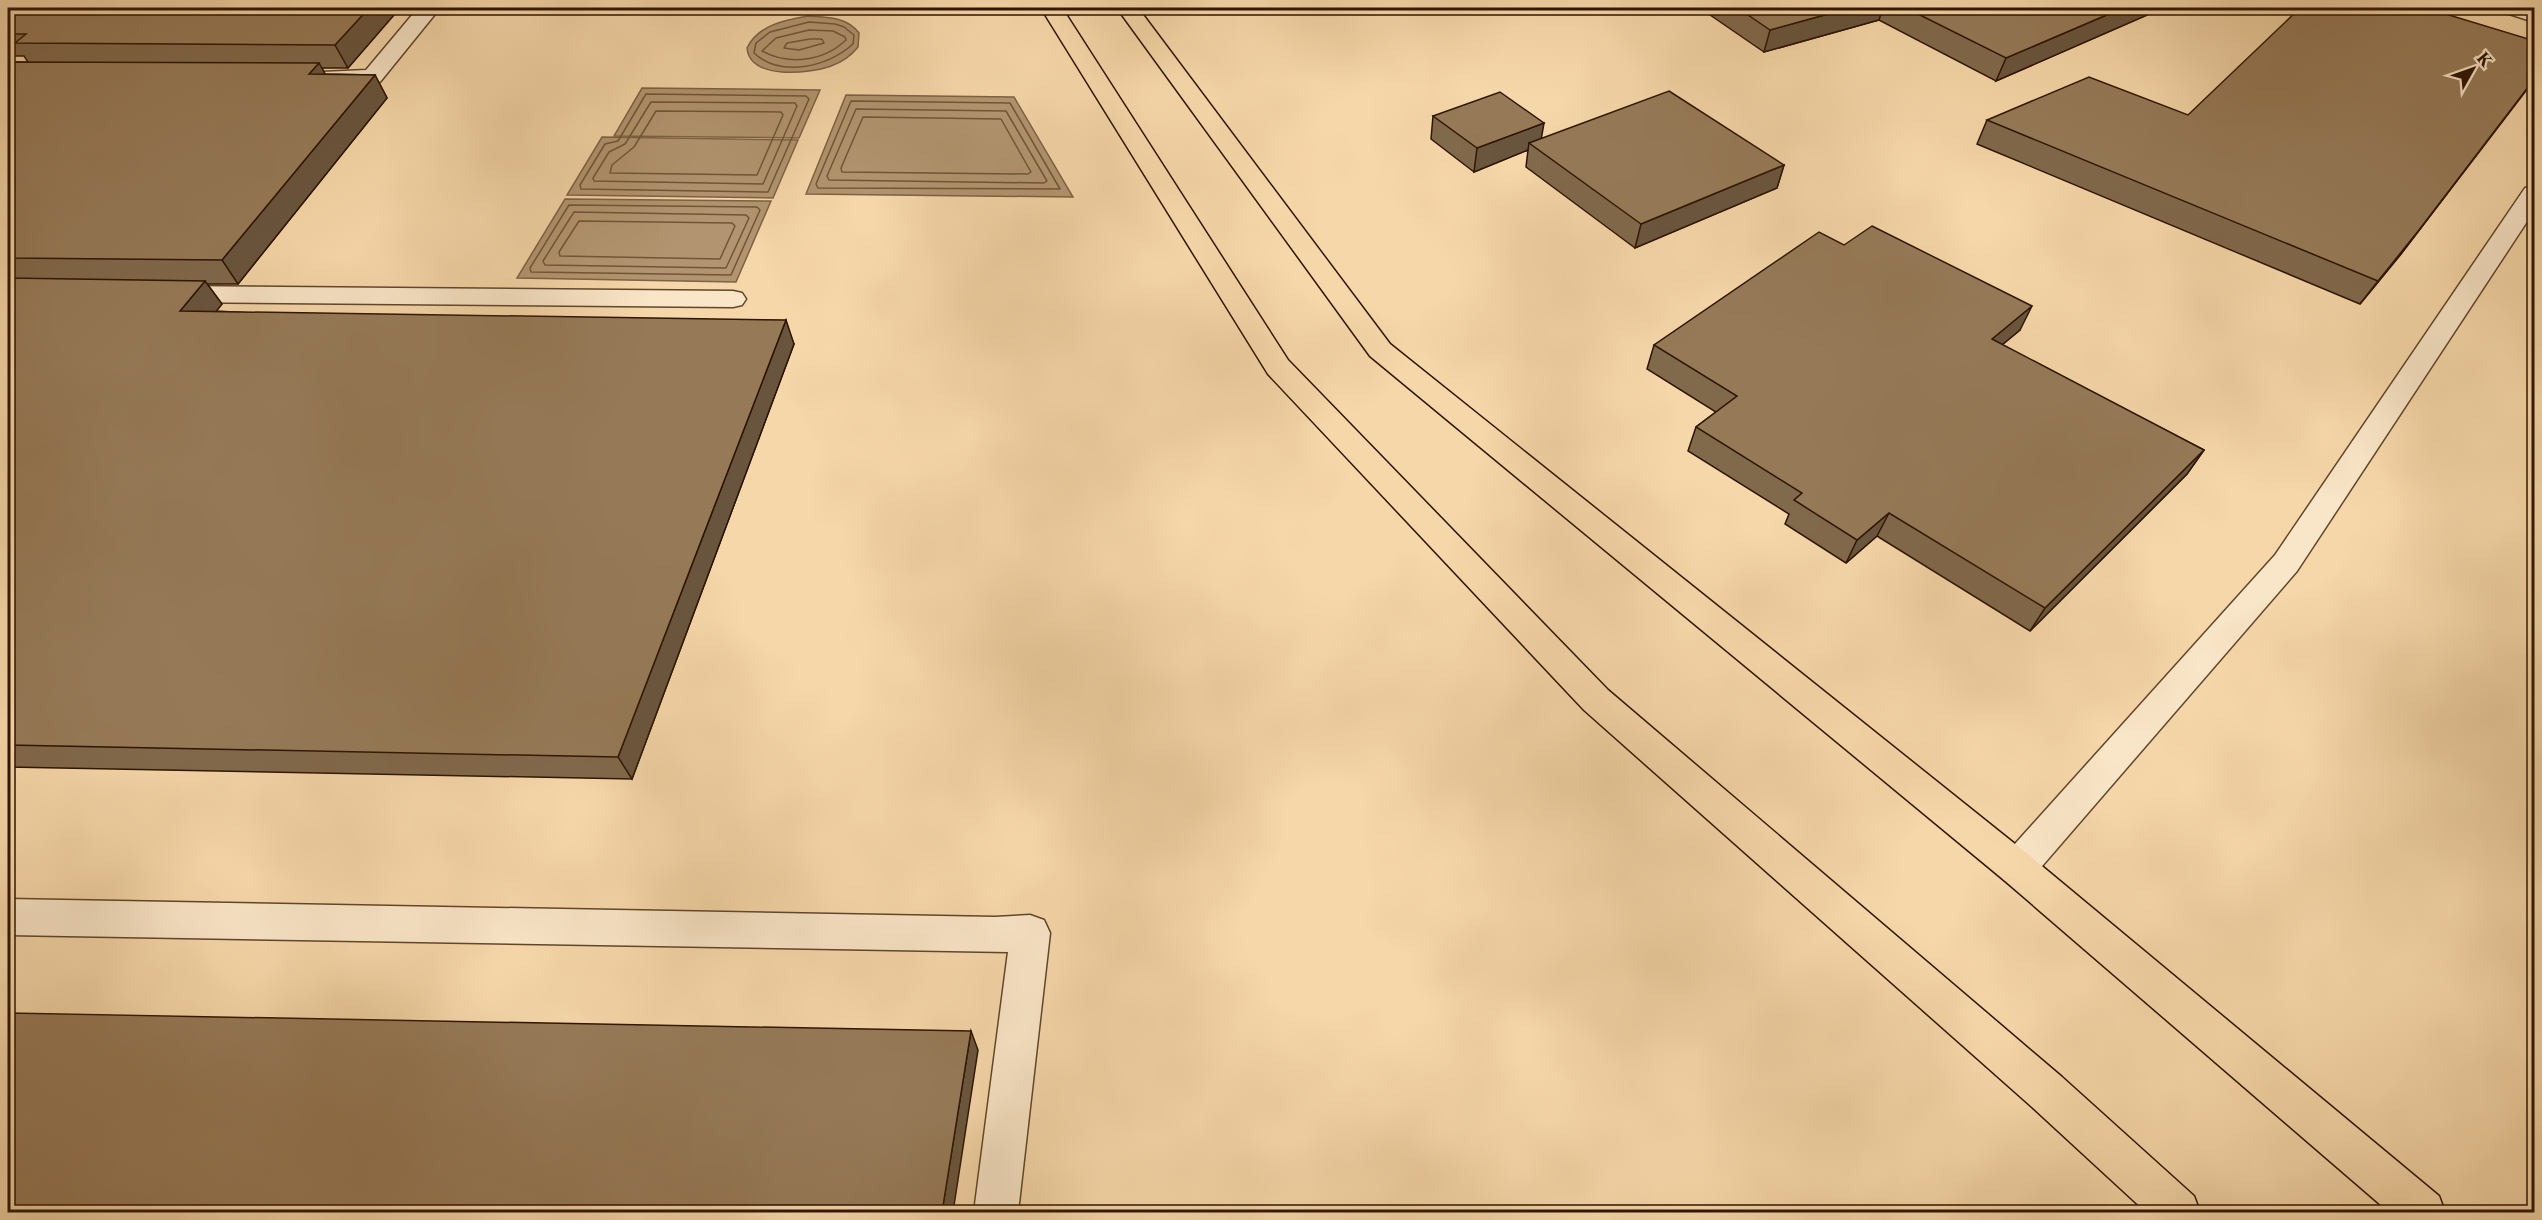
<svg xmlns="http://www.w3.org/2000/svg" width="2542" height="1220" viewBox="0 0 2542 1220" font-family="'Libre Caslon Text',serif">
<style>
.water{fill:#b29570;stroke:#7d6243;stroke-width:1.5}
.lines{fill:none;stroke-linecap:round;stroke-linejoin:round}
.shore{stroke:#705538;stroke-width:1.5}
.minor-casing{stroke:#60462a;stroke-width:3}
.major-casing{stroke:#2e1500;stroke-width:3}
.minor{fill:#f9e5c7;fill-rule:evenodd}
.major{fill:#f6d7a9;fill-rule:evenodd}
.wall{fill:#81694c;stroke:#2e1500;stroke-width:1.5}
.shaded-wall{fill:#69553e;stroke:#2e1500;stroke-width:1.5}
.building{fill:#967a58;stroke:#2e1500;stroke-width:1.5}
</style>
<rect width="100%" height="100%" fill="#f6d7a9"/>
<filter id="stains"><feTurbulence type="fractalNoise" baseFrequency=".00333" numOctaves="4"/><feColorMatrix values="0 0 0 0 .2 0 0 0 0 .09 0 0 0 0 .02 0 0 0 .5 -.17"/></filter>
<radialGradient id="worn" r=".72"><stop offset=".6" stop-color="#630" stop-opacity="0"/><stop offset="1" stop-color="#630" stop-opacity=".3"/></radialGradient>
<g class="water">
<path d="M808 16C827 17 847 17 859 33L858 47C851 56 842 62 831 66 809 74 750 80 747 48 758 25 785 20 808 16Z"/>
<path d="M642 88 820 90 799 138 614 136Z"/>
<path d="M846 95 1014 97 1073 197 806 194Z"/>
<path d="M602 137 798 140 773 198 567 195Z"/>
<path d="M565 199 771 201 736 282 517 278Z"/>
</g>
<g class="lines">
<g class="shore">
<path d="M809 22 835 24 844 27 854 35 853 44C827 67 781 78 754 53L756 43 770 32Z"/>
<path d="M809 30 833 31 845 37 846 40C824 61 789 66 762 51L776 38Z"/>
<path d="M810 39H822L824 43 799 50 784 48 787 43Z"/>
<path d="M646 94 806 96 809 99 768 192 581 189 580 185 605 144 618 141Z"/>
<path d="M851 101 1010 103 1060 189 818 188 816 184Z"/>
<path d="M651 102 795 103 797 106 763 184 594 181 593 178 609 152 625 144Z"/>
<path d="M856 109 1006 111 1047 181 1044 183 829 180 827 176Z"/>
<path d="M656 111 781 112 783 115 757 175 610 173 612 165 634 147Z"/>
<path d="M863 117 1001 119 1031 172 1028 174 842 172 841 168Z"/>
<path d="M569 205 757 207 760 210 731 275 531 272 530 268Z"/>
<path d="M574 212 746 215 749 218 726 268 545 265 543 261Z"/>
<path d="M579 221 732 223 735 226 720 259 560 256 559 252Z"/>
</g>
<g class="minor-casing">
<g id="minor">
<path d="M418 8H440L380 82 372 84 322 82 319 77 322 72 366 70Z"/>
<path d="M2499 8 2534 9V22L2503 12Z"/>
<path d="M2534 186V211L2297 571 2030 880 2017 885 2004 880 1998 868 2004 856 2275 555 2525 188Z"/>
<path d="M171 286 733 291 742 293 746 299 742 305 733 307 171 302 162 300 158 294 162 288Z"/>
<path d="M8 899 995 917 1030 915 1044 920 1050 933 1018 1212H974L1008 952 8 935Z"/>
</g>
</g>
<g class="major-casing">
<g id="major">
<path d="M1041 8H1062L1288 360 1608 690 2062 1077 2194 1196 2200 1212H2146L2032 1107 1584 710 1268 374Z"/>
<path d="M1117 8H1138L1390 344 2030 856 2439 1196 2445 1212H2389L2004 880 1370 356Z"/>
</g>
</g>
<use href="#minor" class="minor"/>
<use href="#major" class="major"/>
</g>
<g class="wall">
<path d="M8 8H400L348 68H322L325 74 375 75 387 98 238 284H207L222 304 216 311 794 344 632 779 8 767V62H28L24 56H8Z"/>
<path d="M1700 8H2163L1996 81 1879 20 1764 52Z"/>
<path d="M2535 79 2401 254 2360 304 1977 144 1987 120 2188 115Z"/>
<path d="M1433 116 1541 139 1784 165 1777 188 1635 248 1526 167 1528 150 1474 172 1431 139Z"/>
<path d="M1844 245 2020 330 2002 345 2204 450 2187 474 2030 631 1877 536 1846 563 1785 524 1789 514 1688 451 1696 427 1716 412 1647 369 1654 345Z"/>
</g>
<g class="shaded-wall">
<path d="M369 8H400L348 68 335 45Z"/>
<path d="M1850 8H1883L1879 20 1764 52 1770 30Z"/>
<path d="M2123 8H2163L1996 81 2006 58Z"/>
<path d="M319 63 332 86 309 74Z"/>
<path d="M375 75 387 98 238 284 222 260Z"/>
<path d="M2535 78 2401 254 2360 304 2378 281Z"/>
<path d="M1544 123 1540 146 1529 143 1528 150 1474 172 1477 148Z"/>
<path d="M1784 165 1777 188 1635 248 1641 224Z"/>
<path d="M205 281 222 304 198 335 180 311Z"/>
<path d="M2032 306 2020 330 1980 363 1992 339Z"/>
<path d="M786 320 794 344 632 779 618 757Z"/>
<path d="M2204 450 2187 474 2030 631 2045 608Z"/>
<path d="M1889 513 1877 536 1846 563 1857 540Z"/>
<path d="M971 1031 978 1050 953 1212H942Z"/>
</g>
<g class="building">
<path d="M8 8H369L335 45 15 43 26 34H8Z"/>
<path d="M1738 8H1850L1770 30Z"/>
<path d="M1906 8H2123L2006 58Z"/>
<path d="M2300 8H2426L2535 41V78L2419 230 2378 281 1987 120 2089 77 2188 115Z"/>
<path d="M8 62 319 63 309 74 375 75 222 260 8 258Z"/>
<path d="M1669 91 1784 165 1641 224 1529 143Z"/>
<path d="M1500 92 1544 123 1477 148 1433 116Z"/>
<path d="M1872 226 2032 306 1992 339 2204 450 2045 608 1889 513 1857 540 1794 500 1802 493 1696 427 1737 396 1654 345 1819 232 1844 245Z"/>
<path d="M8 278 205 281 180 311 786 320 618 757 8 745Z"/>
<path d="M8 1013 971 1031 942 1212H8Z"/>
</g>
<rect width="2542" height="1220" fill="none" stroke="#f6d7a9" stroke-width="30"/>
<rect x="9" y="9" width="2524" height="1202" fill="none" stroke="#2e1500" stroke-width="3"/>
<rect x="15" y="15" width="2512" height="1190" fill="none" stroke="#2e1500" stroke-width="1.5"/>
<g transform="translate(2473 69) rotate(50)" stroke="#f9e5c7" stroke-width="4.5" paint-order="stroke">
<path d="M0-4.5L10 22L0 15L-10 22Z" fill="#2e1500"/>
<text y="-9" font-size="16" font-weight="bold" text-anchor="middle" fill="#2e1500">K</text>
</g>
<rect width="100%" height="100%" filter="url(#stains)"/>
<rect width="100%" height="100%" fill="url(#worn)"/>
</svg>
